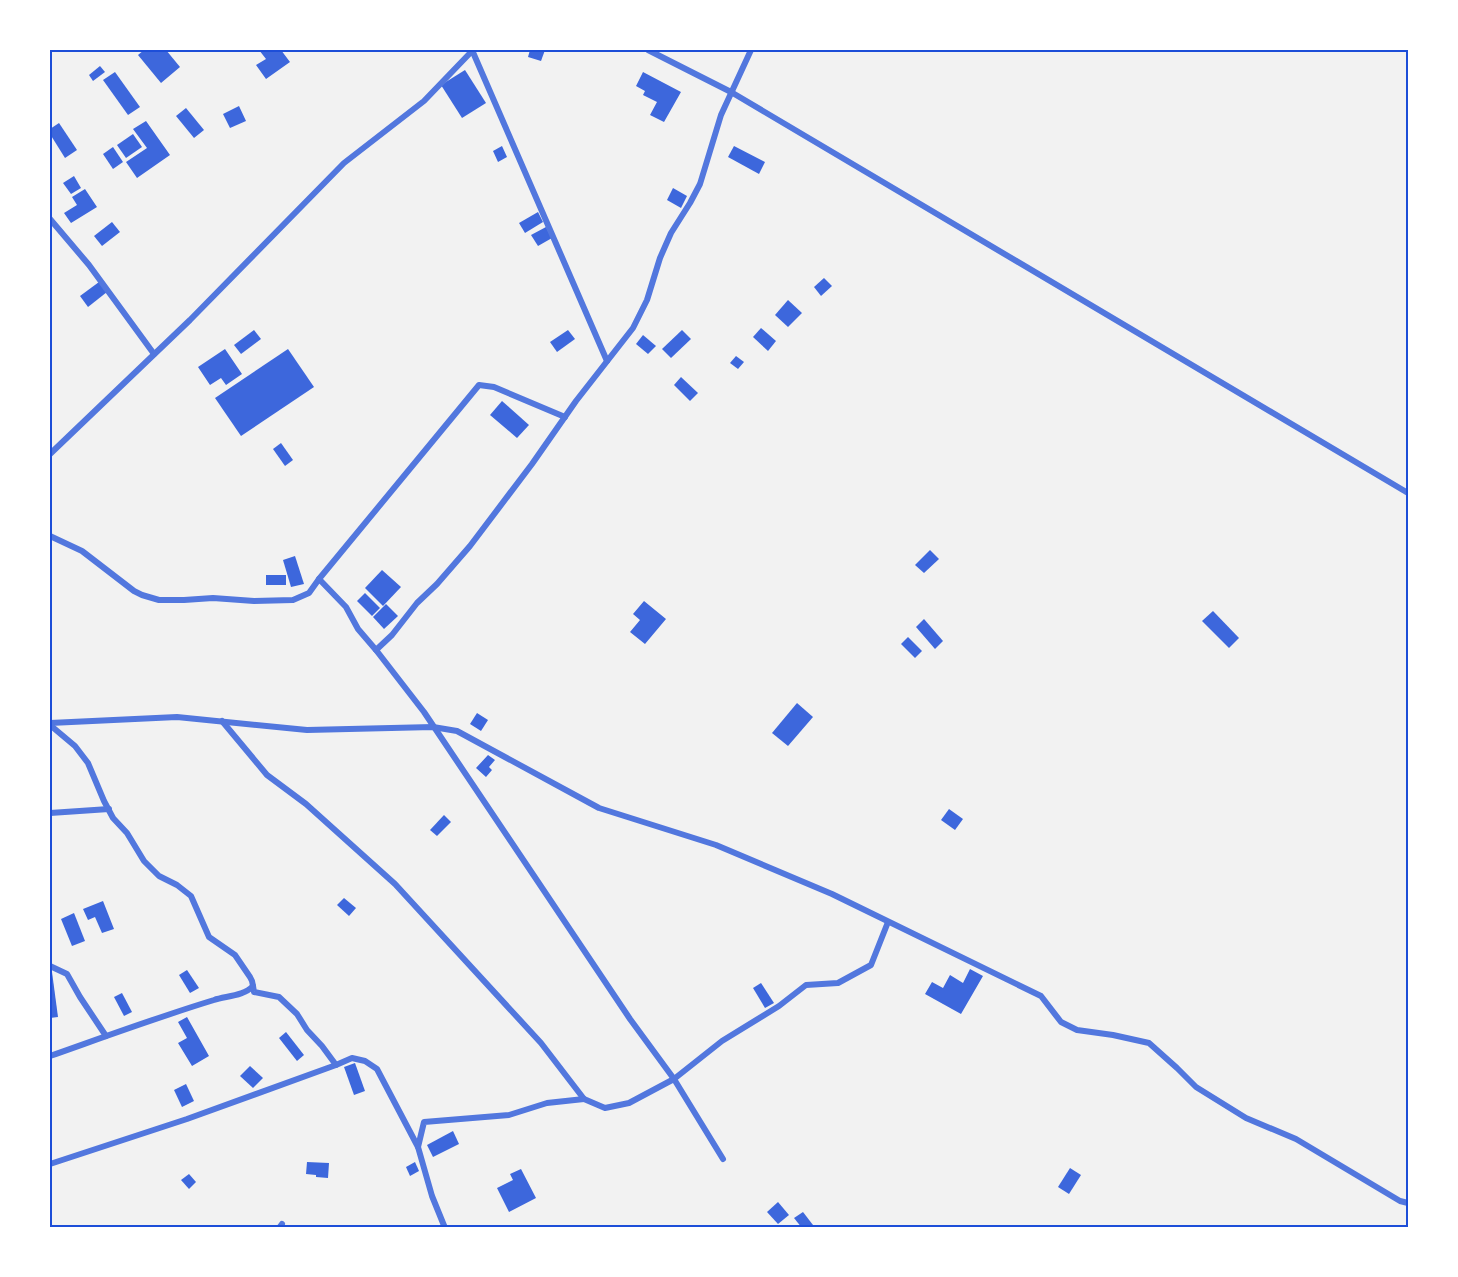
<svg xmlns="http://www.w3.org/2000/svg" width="1458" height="1277" viewBox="0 0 1458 1277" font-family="Inter,sans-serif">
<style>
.building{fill:#3d67dc}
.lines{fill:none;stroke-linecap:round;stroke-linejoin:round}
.minor{stroke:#5277de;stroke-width:6}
.neatline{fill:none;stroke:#1d4ed8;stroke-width:2}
</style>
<rect width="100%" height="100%" fill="#f2f2f2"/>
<g class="building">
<path d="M144 50H166L180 67 161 83 138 55Z"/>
<path d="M259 50H281L290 62 266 79 256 65 266 59Z"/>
<path d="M530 50H545L541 61 528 57Z"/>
<path d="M100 66 105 72 93 81 89 75Z"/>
<path d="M465 70 486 103 462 118 441 85Z"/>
<path d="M115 72 140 107 128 115 103 80Z"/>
<path d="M643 72 681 92 664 122 650 115 657 102 643 95 645 91 636 86Z"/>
<path d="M239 106 246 121 230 128 223 114Z"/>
<path d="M186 108 204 130 194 138 176 116Z"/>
<path d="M146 121 170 155 137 178 126 162 147 148 133 129Z"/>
<path d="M59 123 77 150 65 158 50 134V129Z"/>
<path d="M133 134 142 147 126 158 117 145Z"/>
<path d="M502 146 507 157 498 162 493 151Z"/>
<path d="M734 146 765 162 759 174 728 157Z"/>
<path d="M113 147 123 162 113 169 103 154Z"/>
<path d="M74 176 81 188 71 194 63 183Z"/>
<path d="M673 188 687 196 681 208 667 200Z"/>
<path d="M85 189 97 207 71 223 64 213 77 205 72 197Z"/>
<path d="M538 212 543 222 525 233 519 223Z"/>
<path d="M112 222 120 232 102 246 94 236Z"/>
<path d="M546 227 552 238 538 246 531 235Z"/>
<path d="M824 278 832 286 821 296 814 287Z"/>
<path d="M99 282 107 292 88 307 80 296Z"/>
<path d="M788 300 802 313 788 327 775 315Z"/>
<path d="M761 328 776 341 768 351 753 337Z"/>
<path d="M254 330 261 339 241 354 234 345Z"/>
<path d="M568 330 575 339 557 352 550 342Z"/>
<path d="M682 330 691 339 671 358 662 349Z"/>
<path d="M643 335 656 346 648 354 636 344Z"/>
<path d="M225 349 242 374 226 385 221 378 210 385 198 367Z"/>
<path d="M288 349 314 387 241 436 215 398Z"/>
<path d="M736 356 744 362 738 369 730 363Z"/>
<path d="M681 377 698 393 690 401 674 385Z"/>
<path d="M502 401 529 425 517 438 490 415Z"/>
<path d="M281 443 293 460 285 466 273 449Z"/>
<path d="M930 550 939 559 924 573 915 565Z"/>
<path d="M295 556 304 584 291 587 283 560Z"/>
<path d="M382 570 401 587 383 606 365 588Z"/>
<rect x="266" y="575" width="20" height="10"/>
<path d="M365 593 380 608 372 616 357 601Z"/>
<path d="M644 601 666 619 645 644 630 632 640 620 633 614Z"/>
<path d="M386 604 398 616 384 629 373 617Z"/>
<path d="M1213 611 1239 638 1229 648 1202 621Z"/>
<path d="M924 619 943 641 935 649 916 627Z"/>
<path d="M908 637 922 651 915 658 901 644Z"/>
<path d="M797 703 813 717 788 746 772 733Z"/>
<path d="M477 713 488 720 481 731 470 724Z"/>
<path d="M488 755 495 760 489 767 492 770 486 777 476 768Z"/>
<path d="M949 809 963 819 955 830 941 820Z"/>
<path d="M444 815 451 822 437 836 430 830Z"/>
<path d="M344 898 356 908 349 916 337 905Z"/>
<path d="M103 901 114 929 102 933 95 917 88 920 83 909Z"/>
<path d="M74 913 85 941 72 946 61 919Z"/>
<path d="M970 969 983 976 961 1014 925 994 932 982 943 988 950 975 963 983Z"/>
<path d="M187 970 199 988 190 993 179 975Z"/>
<path d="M50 972H52L58 1017 50 1018Z"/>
<path d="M761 983 774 1003 765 1008 753 988Z"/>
<path d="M122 993 132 1012 124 1016 114 997Z"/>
<path d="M187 1017 209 1056 192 1066 178 1043 187 1038 178 1022Z"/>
<path d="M286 1032 304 1055 297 1061 279 1038Z"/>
<path d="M355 1063 365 1091 354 1095 344 1067Z"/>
<path d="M250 1066 263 1078 253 1088 240 1076Z"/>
<path d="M186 1084 194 1101 182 1107 174 1090Z"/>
<path d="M453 1131 459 1144 433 1157 427 1145Z"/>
<path d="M307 1162 329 1163 328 1178 316 1177V1175L306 1174Z"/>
<path d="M415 1162 419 1171 410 1176 406 1167Z"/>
<path d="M1070 1168 1081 1175 1069 1194 1058 1187Z"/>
<path d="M521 1169 536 1198 509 1212 497 1188 513 1180 510 1174Z"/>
<path d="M189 1174 196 1182 189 1189 181 1180Z"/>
<path d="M778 1202 789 1215 778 1224 767 1212Z"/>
<path d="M803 1212 813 1225 811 1228H802L794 1218Z"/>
</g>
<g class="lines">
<g class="minor">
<path d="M472 50 607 361"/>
<path d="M648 50 731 92 1408 493"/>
<path d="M50 219 89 265 154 354"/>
<path d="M50 454 190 320 344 163 424 101 473 50"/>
<path d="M50 536 82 551 134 591 142 595 159 600H184L213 598 254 601 293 600 309 593 319 579 346 607 358 629 376 650 424 712 630 1019 674 1079 723 1159"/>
<path d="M319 579 479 385 494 387 565 417"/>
<path d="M376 650 392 635 417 603 437 584 470 546 532 464 576 401 633 328 647 300 660 258 671 233 690 203 700 184 721 115 751 50"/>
<path d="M222 721 267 775 306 804 395 884 541 1043 584 1099 605 1108 629 1103 674 1079 722 1041 779 1006 806 985 838 983 871 965 888 922"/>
<path d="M50 723 177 717 307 730 433 727 457 731 599 808 716 845 832 894 1041 996 1061 1022 1077 1030 1113 1035 1149 1043 1177 1068 1196 1087 1246 1118 1296 1139 1400 1201 1408 1203"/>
<path d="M50 725 75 746 88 763 104 801 113 818 127 833 144 861 159 876 177 885 191 896 209 937 235 955 250 977 252 981 253 986C244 996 226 996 214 1000 158 1017 104 1037 50 1056"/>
<path d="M50 813 109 809"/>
<path d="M50 966 67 974 80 997 106 1036"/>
<path d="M336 1065 352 1058 365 1061 377 1069 418 1147 424 1122 509 1115 547 1103 584 1099"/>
<path d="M418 1147 432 1196 445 1228"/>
<path d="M50 1164 187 1119 336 1065 322 1046 307 1030 297 1014 279 997 254 992 253 986"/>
<path d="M279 1228 282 1224"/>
</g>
</g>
<rect width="1458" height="1277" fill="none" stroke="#ffffff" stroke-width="102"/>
<rect x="51" y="51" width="1356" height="1175" class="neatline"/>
</svg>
